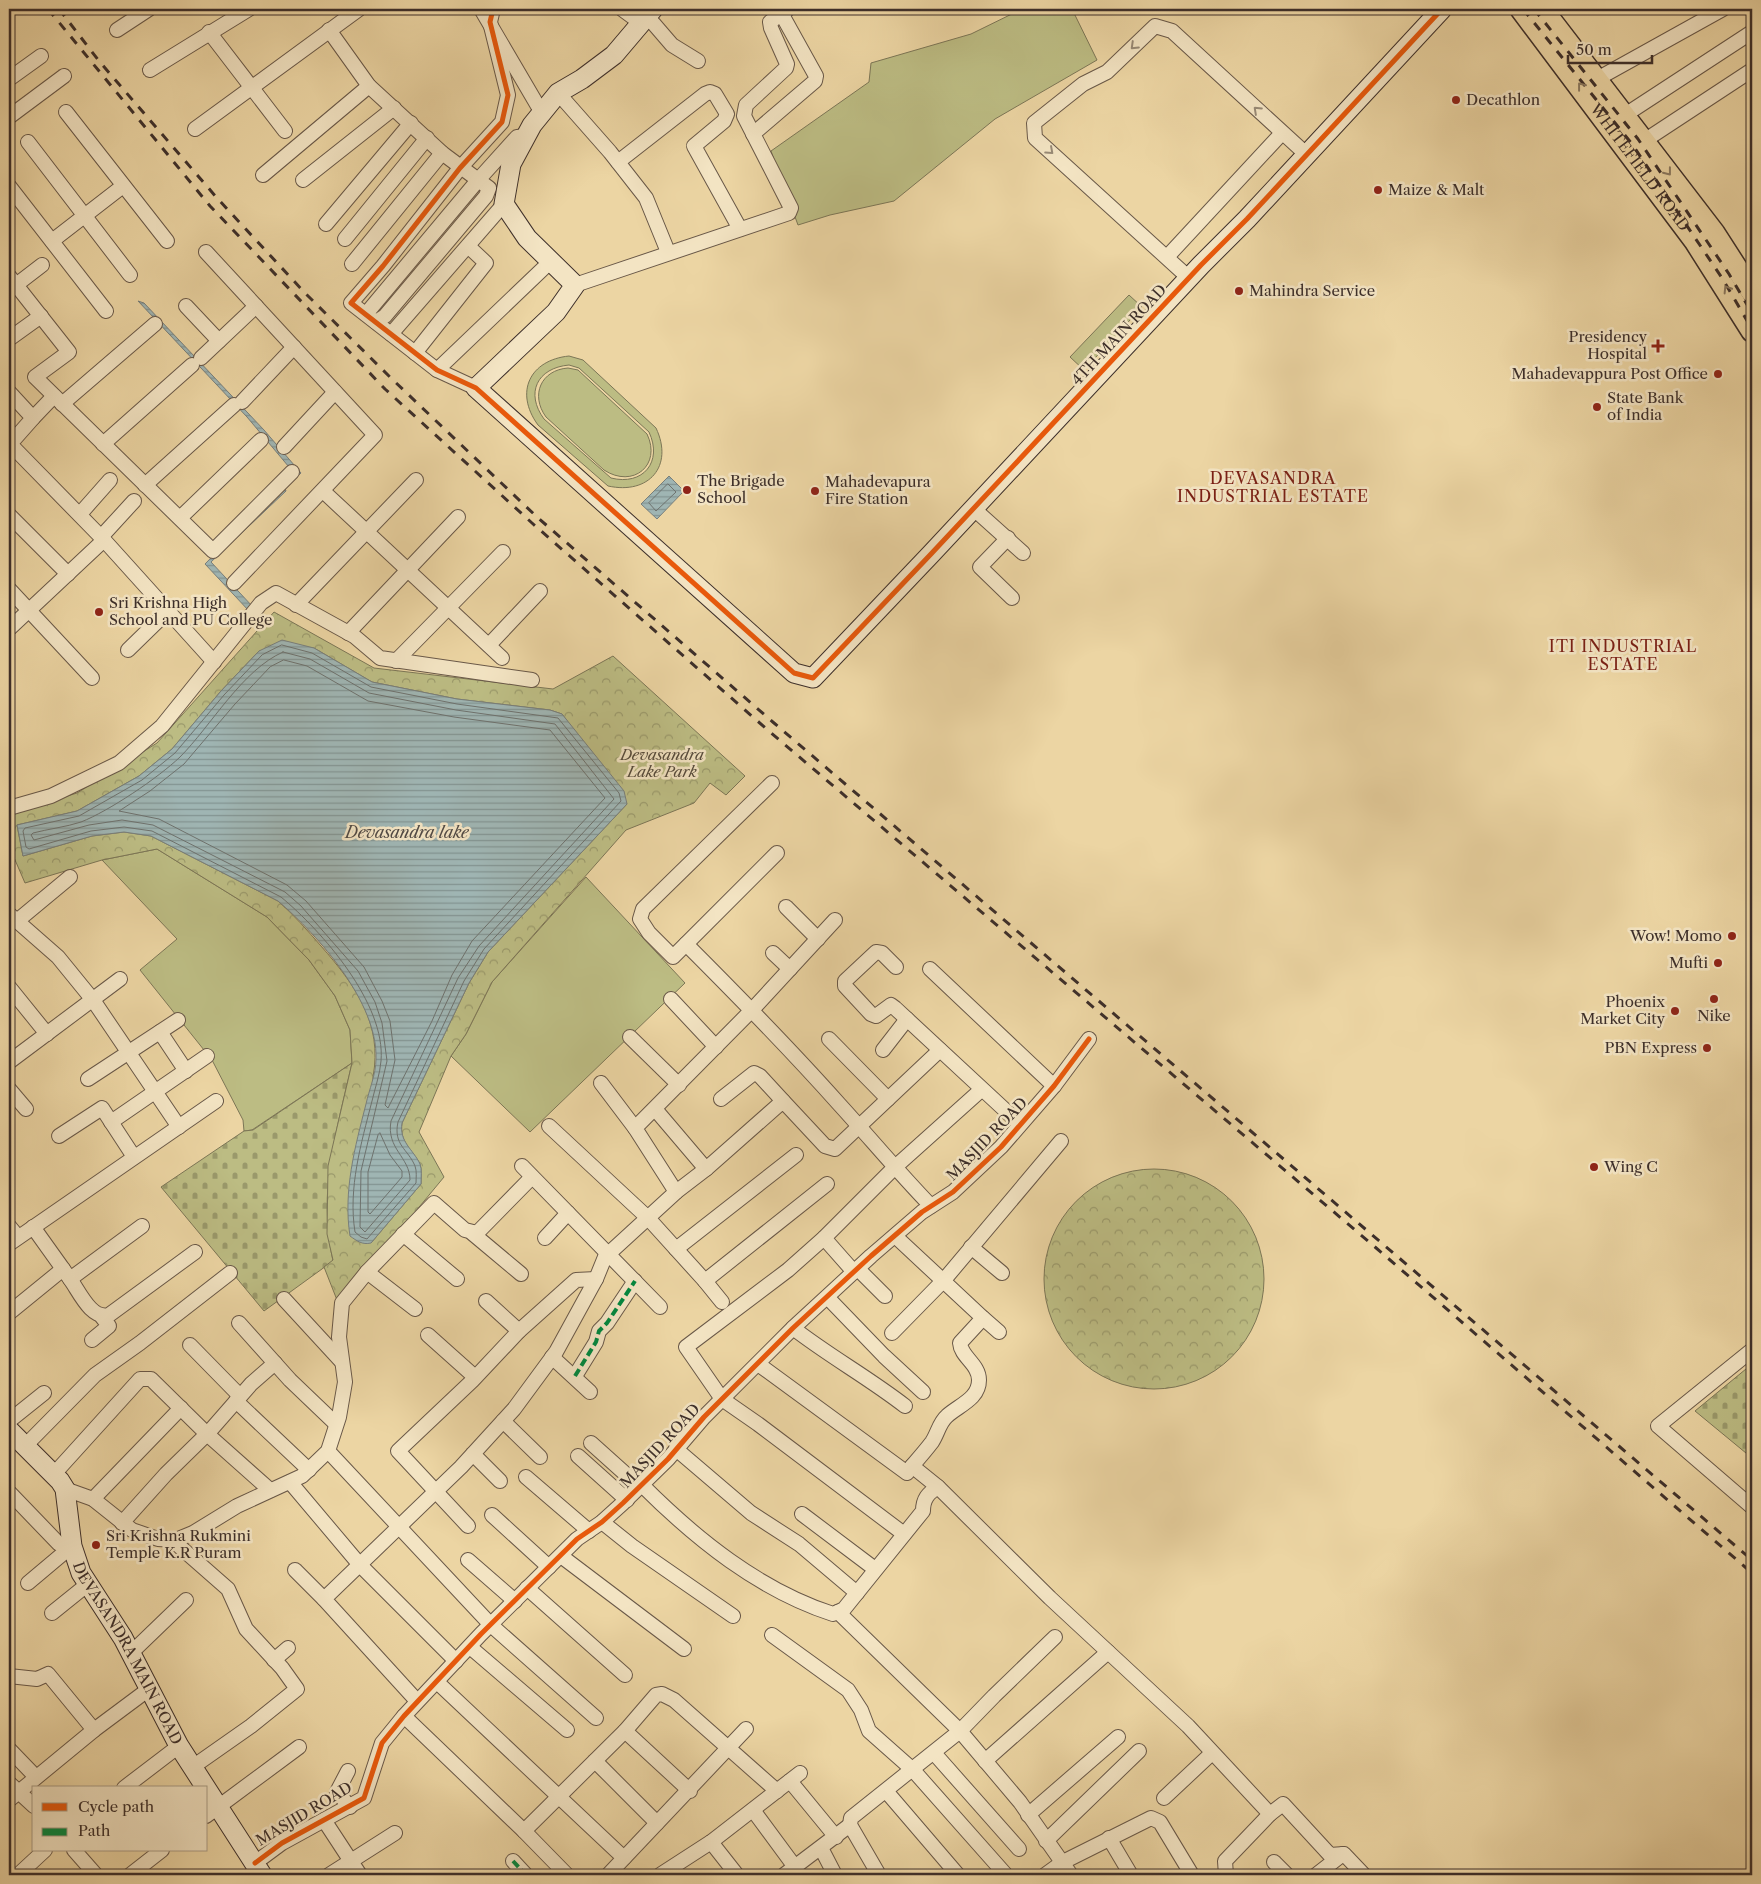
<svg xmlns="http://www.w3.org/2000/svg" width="1761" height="1884" viewBox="0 0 1761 1884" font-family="'Libre Caslon Text',serif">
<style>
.green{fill:#bcbc83;stroke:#7c7656;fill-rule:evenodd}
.cemetery{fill:url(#cemetery-stones);stroke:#7c7656}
.park{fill:url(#park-crowns);stroke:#7c7656;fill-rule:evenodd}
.water{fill:url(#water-rules);stroke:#787f7c}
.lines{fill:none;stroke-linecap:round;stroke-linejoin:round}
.shore{stroke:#6e726e;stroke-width:1}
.street-casing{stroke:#695848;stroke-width:16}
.secondary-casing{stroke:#3d2f2a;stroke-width:21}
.primary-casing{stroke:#3d2f2a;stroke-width:24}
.street{stroke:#f3e4c3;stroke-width:14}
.secondary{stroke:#f3e4c3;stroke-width:19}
.primary{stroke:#ecd5a3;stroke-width:21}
.rail{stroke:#3d2f2a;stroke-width:3;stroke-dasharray:9 9;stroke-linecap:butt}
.quiet{stroke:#00873e;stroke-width:4;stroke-dasharray:8 4;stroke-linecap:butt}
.cycleway-casing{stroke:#f3e4c3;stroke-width:8}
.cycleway{stroke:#e8590c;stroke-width:5}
.oneway{stroke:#988a76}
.oneway2{stroke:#8c7a60}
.poi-dot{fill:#8f2418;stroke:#f3e4c3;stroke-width:2}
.labels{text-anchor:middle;stroke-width:5;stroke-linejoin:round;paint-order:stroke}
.poi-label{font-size:15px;fill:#3d2f2a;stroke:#f3e4c3;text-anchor:start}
.street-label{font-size:15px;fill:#3d2f2a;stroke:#f3e4c3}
.park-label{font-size:15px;font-style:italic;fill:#564b3c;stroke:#f3e4c3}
.neighbourhood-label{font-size:16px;letter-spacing:1px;fill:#7a1f14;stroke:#f3e4c3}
.water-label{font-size:16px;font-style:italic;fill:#514a45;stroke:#f3e4c3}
</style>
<defs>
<pattern id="cemetery-stones" width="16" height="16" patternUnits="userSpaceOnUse" patternTransform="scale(1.25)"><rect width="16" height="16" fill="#bcbc83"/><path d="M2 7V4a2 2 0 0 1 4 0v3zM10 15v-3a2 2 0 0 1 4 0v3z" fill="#9a996b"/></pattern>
<pattern id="park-crowns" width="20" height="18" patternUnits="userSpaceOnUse" patternTransform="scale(1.25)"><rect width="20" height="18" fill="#bcbc83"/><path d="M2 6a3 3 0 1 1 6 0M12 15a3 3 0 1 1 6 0" fill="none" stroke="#9a996b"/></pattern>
<pattern id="water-rules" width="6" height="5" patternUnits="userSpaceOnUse" patternTransform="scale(1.25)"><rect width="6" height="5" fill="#9fb5b3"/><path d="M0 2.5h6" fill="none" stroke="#839492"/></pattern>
</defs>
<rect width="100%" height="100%" fill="#ecd5a3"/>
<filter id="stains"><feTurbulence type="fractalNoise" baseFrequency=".004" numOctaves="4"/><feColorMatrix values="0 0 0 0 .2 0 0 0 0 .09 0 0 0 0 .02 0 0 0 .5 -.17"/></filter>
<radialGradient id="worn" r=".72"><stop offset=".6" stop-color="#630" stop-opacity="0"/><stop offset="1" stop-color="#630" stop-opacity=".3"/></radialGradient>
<g class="green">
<path d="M1022 9H1072L1097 60 995 119 894 201 830 215 798 225 771 151 869 82 871 63 971 34Z"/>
<path d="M1129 295 1142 307 1084 370 1070 357Z"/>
<path d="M569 356 583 360 656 428C674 466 649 495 608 486L538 425C514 392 530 360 569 356ZM569 365 579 368 649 432C663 462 643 486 611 478L544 419C525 393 537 368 569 365Z"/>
<path d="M568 368 578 370 647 434C662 465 633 489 604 470L546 417C530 395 541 370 568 368Z"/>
<path d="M157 849 267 917 309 960 335 996 350 1030 352 1063 252 1130 244 1131 243 1120 212 1060 140 970 177 939 102 860Z"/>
<path d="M586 877 685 983 530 1132 451 1056 466 1034 492 982Z"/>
</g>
<g class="cemetery">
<path d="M352 1063C337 1130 317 1191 333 1261L264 1311 161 1187 244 1131 253 1130Z"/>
<path d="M1752 1364V1458L1695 1411Z"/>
</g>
<g class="park">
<path d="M274 612 374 668 553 689 613 656 745 776 726 795 710 783 694 803 626 830 492 982 466 1034 451 1056 419 1132 444 1177 352 1288 337 1300 324 1267 333 1260 327 1234 328 1166 352 1063 350 1030 335 996 309 960 267 917 157 849 102 860 25 883 9 846V814L77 793 157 743ZM314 648 372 682 457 699 550 710 562 714 627 804 488 952 469 983 402 1123C399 1142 412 1149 420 1164 422 1169 421 1178 421 1184L371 1243 373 1077C383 1023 355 985 321 946 307 930 294 915 278 901L151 836 124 832 92 836 23 856 17 825 77 811 139 776 172 749 221 691 259 651Z"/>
<circle cx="1154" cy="1279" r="110"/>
</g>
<g class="water">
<path d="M138 301 144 303 264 430 301 473 285 488 286 491 211 562 253 607 249 611 205 564 294 473 247 417Z"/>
<path d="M669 476 684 491 657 519 641 504Z"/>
<path d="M282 640 314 648 372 682 457 699 550 710 562 714 624 791 627 804 488 952 469 983 402 1123C399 1142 413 1149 420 1164 422 1169 421 1178 421 1184L371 1243C362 1245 357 1241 350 1236 343 1191 355 1147 366 1104 369 1090 376 1074 376 1059 378 1003 319 936 278 901L151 836 124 832 92 836 23 856 17 825 77 811 139 776 172 749 221 691 259 651Z"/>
</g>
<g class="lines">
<g class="shore">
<path d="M668 484 676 492 656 511 649 503Z"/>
<path d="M282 645 312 653 371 687 457 704 558 718 619 793 621 801 484 949 464 981 398 1122C393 1145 408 1149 415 1166 417 1171 416 1178 416 1183L367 1239 361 1237 355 1232C348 1188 361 1144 372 1101 375 1088 380 1074 381 1061 386 1004 322 931 281 897L152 831 124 827 91 831 29 849 26 847 23 831 25 828 79 816 142 780 175 753 224 695 262 655Z"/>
<path d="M283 652 310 659 369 693 456 710 555 724 614 799 479 946 458 978 391 1121C386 1149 410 1157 410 1180L365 1232 360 1227 361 1171 387 1061 382 1023 375 1002 358 971 301 906 285 892 153 825 122 820 89 825 34 840 31 835 33 833C48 829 66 827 81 822 109 811 158 778 180 757 211 726 242 670 283 652Z"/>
<path d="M284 660 307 666 368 701 454 717 550 730 605 798 472 941 452 975 432 1021 388 1108 385 1105 395 1060 390 1021 382 1001 364 967 306 901 287 885 159 819 119 811 150 791 184 764 235 704 270 667Z"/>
<path d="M380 1133 390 1155 402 1171V1177L370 1214 368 1212V1172L378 1135Z"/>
</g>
<g class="street-casing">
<g id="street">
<path d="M481 9 542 113"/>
<path d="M622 9 641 23"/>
<path d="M647 16 672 45 698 61"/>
<path d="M117 30 149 9"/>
<path d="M329 30 369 86 442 153 489 188 486 196 385 316 376 322"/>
<path d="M209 32 285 131"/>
<path d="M150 70 249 9"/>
<path d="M9 79 41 56"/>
<path d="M1597 79 1723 9"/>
<path d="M558 93 610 152 646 198 668 252"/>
<path d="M66 112 167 241"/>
<path d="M1625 115 1752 32"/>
<path d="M9 117 64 76"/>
<path d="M195 129 359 9"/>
<path d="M753 134 815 81 816 76 781 13"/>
<path d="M1644 141 1752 70"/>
<path d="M28 142 130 275"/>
<path d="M618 162 705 94 710 92 715 94 727 114 724 121 694 146 740 229"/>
<path d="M263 175 369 86"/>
<path d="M303 180 394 108"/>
<path d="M9 186 106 311"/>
<path d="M326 224 411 123"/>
<path d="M345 239 427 138"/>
<path d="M52 241 123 186"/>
<path d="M206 252 375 435 234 583"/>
<path d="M1167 257 1282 133"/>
<path d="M352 264 442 153"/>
<path d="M9 276 69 352 35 377 213 551 292 472"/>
<path d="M1189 278 1035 138 1034 123 1083 84 1107 72 1155 26 1172 31 1306 154"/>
<path d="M16 285 42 265"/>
<path d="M575 285 789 213 791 208 744 116 746 105 786 68 787 64 771 28 770 22 788 9"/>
<path d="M186 306 219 341"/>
<path d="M366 314 479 179 517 137 526 136"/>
<path d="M391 334 504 204"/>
<path d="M9 339 41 316"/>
<path d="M415 353 486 263 468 246"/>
<path d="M201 358 256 306"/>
<path d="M437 370 550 262"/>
<path d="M476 388 437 370 351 303 383 266 460 168 502 122 508 95 490 22 493 9"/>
<path d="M9 392 33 418 10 444 104 540 214 662"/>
<path d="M242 402 294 347"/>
<path d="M62 404 155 324"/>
<path d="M33 418 54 396"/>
<path d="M103 444 192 365"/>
<path d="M284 447 335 392"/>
<path d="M145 485 234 405"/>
<path d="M323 491 502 658"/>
<path d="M974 509 1023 553"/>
<path d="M80 514 110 480"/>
<path d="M9 515 68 574"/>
<path d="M180 518 261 440"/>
<path d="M101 537 134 501"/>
<path d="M1008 538 980 567 1012 598"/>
<path d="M9 589 92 678"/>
<path d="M296 605 416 480"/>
<path d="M9 629 104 540"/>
<path d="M348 633 458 517"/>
<path d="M489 645 540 591"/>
<path d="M128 650 168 611"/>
<path d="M396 661 503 552"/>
<path d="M772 783 643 909 640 919 649 933 673 957 777 853"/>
<path d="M9 808 51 796 119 763 162 726 261 603 276 593 354 636 380 658 532 680"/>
<path d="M786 907 818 939"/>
<path d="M9 914 58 957 93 1000 179 1127"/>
<path d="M17 921 70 877"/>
<path d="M686 944C738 996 790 1049 839 1104 870 1138 899 1173 931 1206"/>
<path d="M773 953 790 969"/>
<path d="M896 967 882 953 876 952 845 981V986L871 1014 876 1016 891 1005 895 1008 1020 1124"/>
<path d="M930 969 1054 1086"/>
<path d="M9 987 47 1034"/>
<path d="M671 999 716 1047"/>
<path d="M160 1032 186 1071"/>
<path d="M630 1037 679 1085"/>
<path d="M829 1039 888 1099"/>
<path d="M883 1050 907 1019"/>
<path d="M9 1062 120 979"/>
<path d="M88 1079 178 1020"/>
<path d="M601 1083 635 1128"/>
<path d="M9 1089 26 1109"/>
<path d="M721 1099 754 1073 760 1076 783 1101"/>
<path d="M655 1109 706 1169 783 1101 825 1146 835 1149 940 1050"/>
<path d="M111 1122 207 1056"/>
<path d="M549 1126 648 1218 705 1281 827 1184"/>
<path d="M59 1136 102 1108 134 1157"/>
<path d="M522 1166 660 1307"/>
<path d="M676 1192 706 1169"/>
<path d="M9 1226 18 1237"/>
<path d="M33 1227 63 1269"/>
<path d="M472 1233 521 1274"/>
<path d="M403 1234 457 1279"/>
<path d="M895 1236 983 1318 960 1343C961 1357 979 1364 979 1380 979 1399 959 1405 947 1416 939 1423 938 1433 932 1442 926 1450 919 1458 912 1466L938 1487"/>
<path d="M545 1238 568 1213"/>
<path d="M824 1238 854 1272"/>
<path d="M9 1244 216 1101"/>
<path d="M971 1247 1002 1273"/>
<path d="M676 1249 796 1155"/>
<path d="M858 1269 885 1296"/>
<path d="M367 1272 415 1309"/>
<path d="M70 1279C79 1291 91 1320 109 1315L195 1252"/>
<path d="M705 1281 722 1302"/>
<path d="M828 1298 884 1356 923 1392"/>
<path d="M284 1299 342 1362"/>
<path d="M486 1301 519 1331"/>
<path d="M9 1313 63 1269 70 1279 142 1226"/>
<path d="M983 1318 999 1332"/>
<path d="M239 1323 290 1380 336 1424"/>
<path d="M793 1328C829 1356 869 1378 905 1406"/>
<path d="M892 1333 944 1280 1061 1141"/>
<path d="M428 1335 475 1377"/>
<path d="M92 1340 109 1326 102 1317"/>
<path d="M190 1345 240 1396"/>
<path d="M1752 1350 1658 1426 1752 1507"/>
<path d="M552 1357 590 1392"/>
<path d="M758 1364 907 1473 912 1466"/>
<path d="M575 1376 596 1342 599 1331 607 1323 635 1281"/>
<path d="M236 1401 309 1470"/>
<path d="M9 1421 44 1393"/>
<path d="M503 1421 540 1457"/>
<path d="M591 1443 640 1487"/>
<path d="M25 1446 95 1375 140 1343 230 1273"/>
<path d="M676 1449 751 1513 799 1544 857 1593"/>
<path d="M328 1451 491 1625 596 1718"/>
<path d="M473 1454 500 1481"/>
<path d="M578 1456 627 1500"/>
<path d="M54 1474 140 1379H151L207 1434 270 1490"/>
<path d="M526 1477 589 1531"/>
<path d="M290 1482 360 1565 456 1661"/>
<path d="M642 1485C696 1539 759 1590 833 1614L844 1609 923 1511C923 1499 928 1493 938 1487L1050 1598 1188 1726 1270 1814 1283 1804 1330 1855 1344 1854 1364 1875"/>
<path d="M65 1489 93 1499 132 1530 158 1539 176 1540 193 1533 237 1506 302 1476 328 1451 339 1417 345 1382 339 1337 342 1303 367 1272 434 1203 465 1230 477 1233 532 1177"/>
<path d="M9 1492 59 1544 72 1546"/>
<path d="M93 1499 181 1408"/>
<path d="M802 1514 875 1569"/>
<path d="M492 1515 549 1567"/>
<path d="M602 1522 632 1546 733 1616"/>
<path d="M122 1523 166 1474 209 1432 251 1384 275 1363"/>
<path d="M468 1526 398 1451 472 1381 519 1331 576 1280 596 1279"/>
<path d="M904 1534 758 1424 722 1399 686 1347 788 1270 824 1238 894 1168 981 1090"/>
<path d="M171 1539 228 1589 246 1629 282 1668 297 1689 251 1726 194 1766"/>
<path d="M561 1556 684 1649"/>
<path d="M468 1560 515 1601"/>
<path d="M295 1570 324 1599"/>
<path d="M28 1583 72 1546"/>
<path d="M527 1588 625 1675"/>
<path d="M838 1612 960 1731 1020 1802 1071 1875"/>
<path d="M52 1613 88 1584"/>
<path d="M772 1635 848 1690 861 1710 869 1731 913 1770 1006 1875"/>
<path d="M470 1647 567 1730"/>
<path d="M131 1653 186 1600"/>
<path d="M274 1660 288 1648"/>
<path d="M9 1676 37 1679 48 1674 94 1730"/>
<path d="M437 1682 624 1858"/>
<path d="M417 1701 324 1599 461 1467 514 1409 556 1352 596 1279 605 1257 676 1192 635 1128 752 1010 835 920"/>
<path d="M404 1716 524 1831 567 1875"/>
<path d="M625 1731 690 1791"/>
<path d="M9 1749 36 1777"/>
<path d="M934 1753 1019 1849"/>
<path d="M595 1761 657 1823"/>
<path d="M985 1761 1108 1652"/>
<path d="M348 1771 337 1792 350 1807"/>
<path d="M790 1781 836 1837"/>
<path d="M9 1783 34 1806"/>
<path d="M124 1788 179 1746"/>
<path d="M886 1791 958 1875"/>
<path d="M1164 1798 1212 1753"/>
<path d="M9 1800 94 1730 149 1689"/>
<path d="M753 1810 795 1867"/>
<path d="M1028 1815 1118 1737"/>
<path d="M206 1816 299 1747"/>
<path d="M324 1820 360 1875"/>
<path d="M524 1831 625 1731 656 1695 662 1694 674 1700 777 1791"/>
<path d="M1109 1838 1131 1875"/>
<path d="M1046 1841 1139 1751"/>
<path d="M711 1842 737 1875"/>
<path d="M821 1848 835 1875"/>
<path d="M74 1850 96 1875"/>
<path d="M513 1861 526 1875"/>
<path d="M1274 1862 1287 1875"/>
<path d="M255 1863 282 1843 364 1798 382 1743 404 1716 481 1634 577 1539 602 1522 623 1503 668 1459 704 1417 793 1328 871 1256 922 1212 953 1192 1001 1147 1054 1086 1089 1039"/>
<path d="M18 1875 45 1850"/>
<path d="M130 1875 162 1850"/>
<path d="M329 1875 395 1833"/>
<path d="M608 1875 746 1729"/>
<path d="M660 1875 711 1842 800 1773"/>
<path d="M784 1875 850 1825"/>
<path d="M879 1875 850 1825 851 1818 960 1731 994 1696 1055 1637"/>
<path d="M1045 1875 1063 1862 1151 1818 1160 1822 1192 1875"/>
<path d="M1226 1875 1225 1861 1270 1814"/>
<path d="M1316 1875 1343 1854"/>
</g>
</g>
<g class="secondary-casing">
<g id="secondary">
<path d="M653 9 614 55 582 79 558 93 532 125 511 164 504 204 527 238 575 285 556 312 476 388 794 673 813 678 931 554 1201 265 1247 219 1442 9"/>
<path id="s1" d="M9 1430 60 1481 65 1489 72 1546 81 1573 123 1638 179 1746 262 1875"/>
</g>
</g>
<g class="primary-casing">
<g id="primary">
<path id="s2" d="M1521 9 1695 241 1752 331"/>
<path d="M1542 9 1714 233 1752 292"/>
</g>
</g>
<use href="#street" class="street"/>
<use href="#secondary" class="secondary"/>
<use href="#primary" class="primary"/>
<g class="rail">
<path d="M48 9 210 206 385 389 532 523 770 732 1375 1247 1752 1573"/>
<path d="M59 9 99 61 217 198 305 293 393 380 537 517 774 723 1752 1560"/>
<path d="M1523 9 1632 144 1722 278 1752 329"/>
<path d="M1534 9 1638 139 1729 274 1752 313"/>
</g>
<g class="quiet">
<path d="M575 1376 596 1342 599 1331 607 1323 635 1281"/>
<path d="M513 1861 526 1875"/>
</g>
<g class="cycleway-casing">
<g id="cycleway">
<path d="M493 9 490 22 508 95 502 122 460 168 383 266 351 303 437 370 476 388 794 673 813 678 931 554 1201 265 1247 219 1442 9"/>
<path d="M255 1863 282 1843 364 1798 382 1743 404 1716 481 1634 577 1539 602 1522 623 1503 668 1459 704 1417 793 1328 871 1256 922 1212 953 1192 1001 1147 1054 1086 1089 1039"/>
</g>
</g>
<use href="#cycleway" class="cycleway"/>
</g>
<defs><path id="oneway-chevron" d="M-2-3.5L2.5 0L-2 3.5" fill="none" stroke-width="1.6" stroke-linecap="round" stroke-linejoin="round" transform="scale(1.25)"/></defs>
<g class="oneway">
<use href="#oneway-chevron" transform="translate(1134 46) rotate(136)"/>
<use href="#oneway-chevron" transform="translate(1257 110) rotate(-137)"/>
<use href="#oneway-chevron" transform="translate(1050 151) rotate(42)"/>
</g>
<g class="oneway2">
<use href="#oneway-chevron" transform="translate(1581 86) rotate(-128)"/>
<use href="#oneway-chevron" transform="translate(1668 172) rotate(52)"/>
<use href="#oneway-chevron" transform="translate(1727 289) rotate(-122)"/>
</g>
<g class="poi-dot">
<circle cx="1456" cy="100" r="5"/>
<circle cx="1378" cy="190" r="5"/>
<circle cx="1239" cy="291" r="5"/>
<path d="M1655.5 338.5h5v5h5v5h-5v5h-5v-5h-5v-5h5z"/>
<circle cx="1718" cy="374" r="5"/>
<circle cx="1597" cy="407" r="5"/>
<circle cx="687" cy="490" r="5"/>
<circle cx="815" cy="491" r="5"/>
<circle cx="99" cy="612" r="5"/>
<circle cx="1732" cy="936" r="5"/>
<circle cx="1718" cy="963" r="5"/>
<circle cx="1714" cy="999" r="5"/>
<circle cx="1675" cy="1011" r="5"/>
<circle cx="1707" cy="1048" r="5"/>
<circle cx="1594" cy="1167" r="5"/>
<circle cx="96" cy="1545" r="5"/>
</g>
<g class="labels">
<g class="poi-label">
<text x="1466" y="105">Decathlon</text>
<text x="1388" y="195">Maize &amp; Malt</text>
<text x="1249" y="296">Mahindra Service</text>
<text x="1647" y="342" text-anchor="end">Presidency<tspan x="1647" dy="17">Hospital</tspan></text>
<text x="1708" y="379" text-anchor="end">Mahadevappura Post Office</text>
<text x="1607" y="403">State Bank<tspan x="1607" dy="17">of India</tspan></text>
<text x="697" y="486">The Brigade<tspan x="697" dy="17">School</tspan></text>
<text x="825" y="487">Mahadevapura<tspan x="825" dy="17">Fire Station</tspan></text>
<text x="109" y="608">Sri Krishna High<tspan x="109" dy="17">School and PU College</tspan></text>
<text x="1722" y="941" text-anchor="end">Wow! Momo</text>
<text x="1708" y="968" text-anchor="end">Mufti</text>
<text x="1665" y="1007" text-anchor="end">Phoenix<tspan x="1665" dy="17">Market City</tspan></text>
<text x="1714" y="1021" text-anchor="middle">Nike</text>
<text x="1697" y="1053" text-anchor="end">PBN Express</text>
<text x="1604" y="1172">Wing C</text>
<text x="106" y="1541">Sri Krishna Rukmini<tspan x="106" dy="17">Temple K.R Puram</tspan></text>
</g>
<g class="street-label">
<text dy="5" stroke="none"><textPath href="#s2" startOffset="198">WHITEFIELD ROAD</textPath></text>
<text transform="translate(1119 335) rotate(-47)" y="5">4TH MAIN ROAD</text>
<text transform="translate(987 1139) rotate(-46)" y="5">MASJID ROAD</text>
<text transform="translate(660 1446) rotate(-47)" y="5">MASJID ROAD</text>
<text dy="5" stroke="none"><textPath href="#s1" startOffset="260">DEVASANDRA MAIN ROAD</textPath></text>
<text transform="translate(304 1814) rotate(-31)" y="5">MASJID ROAD</text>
</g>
<g class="park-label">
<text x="662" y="760">Devasandra<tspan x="662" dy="17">Lake Park</tspan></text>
</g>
<g class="neighbourhood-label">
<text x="1273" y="484">DEVASANDRA<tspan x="1273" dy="18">INDUSTRIAL ESTATE</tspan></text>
<text x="1623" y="652">ITI INDUSTRIAL<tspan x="1623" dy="18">ESTATE</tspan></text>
</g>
<g class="water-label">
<text x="407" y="838">Devasandra lake</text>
</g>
</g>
<rect width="1761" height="1884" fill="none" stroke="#ecd5a3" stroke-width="30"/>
<rect x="10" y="10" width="1741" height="1864" fill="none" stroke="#3d2f2a" stroke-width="2.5"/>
<rect x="15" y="15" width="1731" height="1854" fill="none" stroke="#3d2f2a"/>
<rect x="32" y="1786" width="175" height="65" fill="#f3e4c3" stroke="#aa9c86"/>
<rect x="42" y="1803" width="25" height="8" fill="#e8590c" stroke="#aa9c86"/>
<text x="78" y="1812" font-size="15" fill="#3d2f2a">Cycle path</text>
<rect x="42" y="1828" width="25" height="8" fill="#00873e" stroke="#aa9c86"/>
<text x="78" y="1836" font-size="15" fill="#3d2f2a">Path</text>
<path d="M1568 55v8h84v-8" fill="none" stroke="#3d2f2a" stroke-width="2.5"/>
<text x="1576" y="55" font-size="15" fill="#3d2f2a" stroke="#f3e4c3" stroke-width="4" paint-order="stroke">50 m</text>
<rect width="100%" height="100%" filter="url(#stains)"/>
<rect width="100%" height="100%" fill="url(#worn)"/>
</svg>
